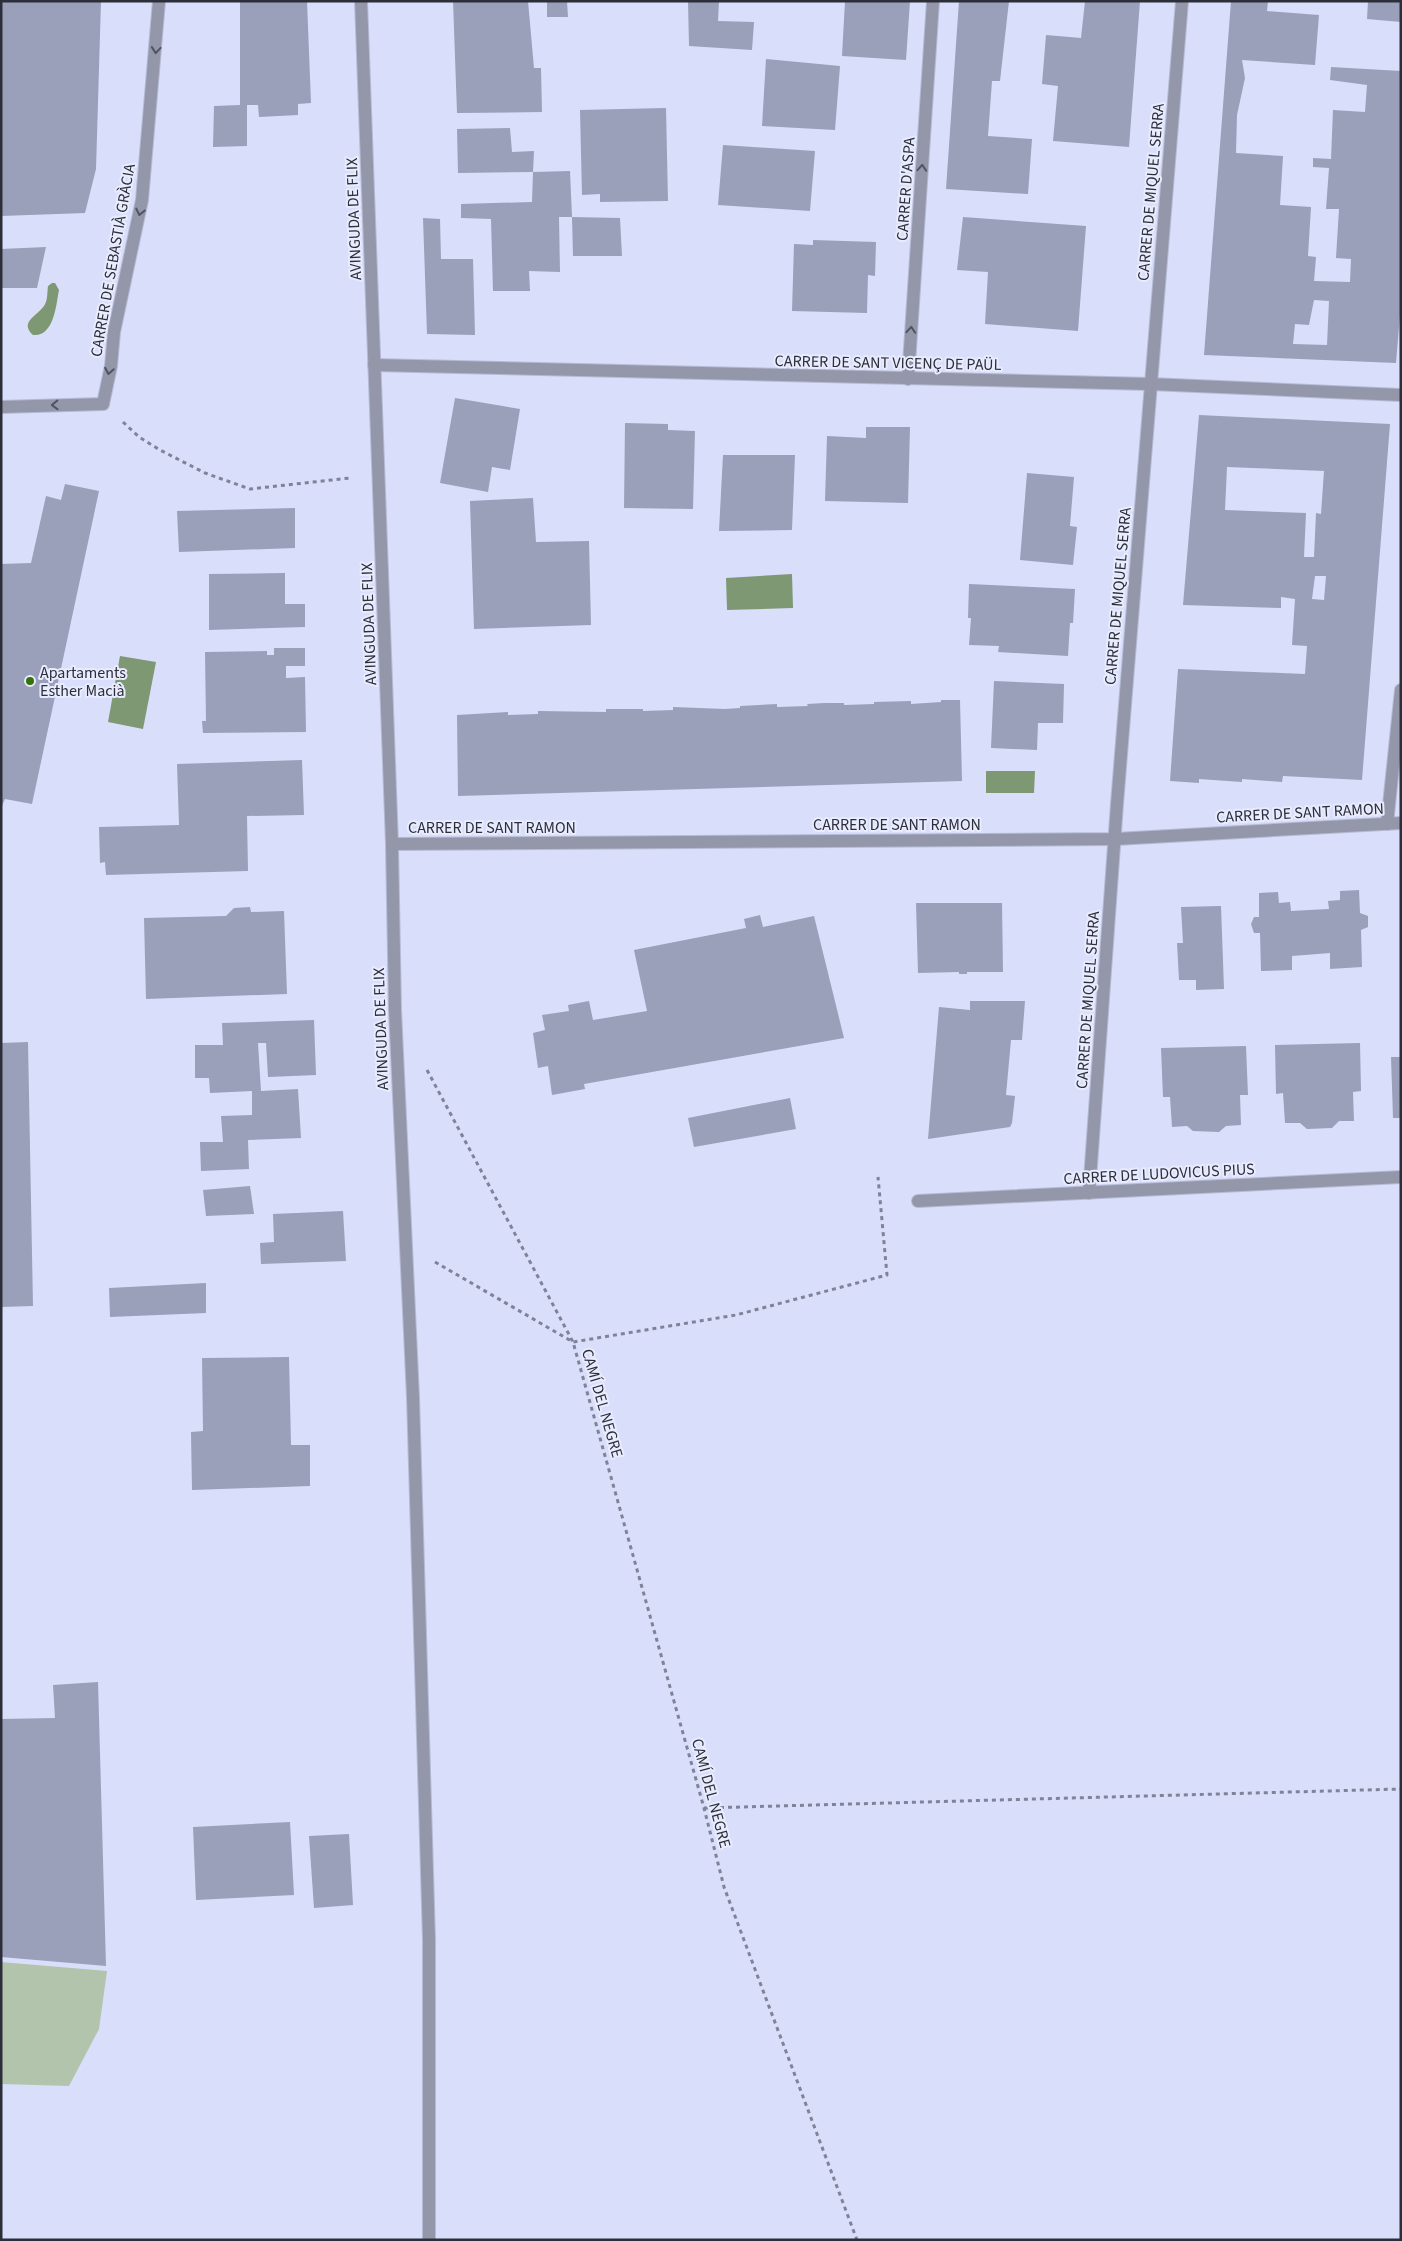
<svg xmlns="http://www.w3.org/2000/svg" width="1402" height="2241" viewBox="0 0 1402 2241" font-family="'Source Sans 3',sans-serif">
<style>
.green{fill:#b3c4ac}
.water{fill:#7e9874}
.building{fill:#9a9fba;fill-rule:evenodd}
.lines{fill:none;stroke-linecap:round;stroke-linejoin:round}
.minor-casing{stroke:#b6bbd4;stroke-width:14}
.path{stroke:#808397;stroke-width:3;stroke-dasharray:4 4;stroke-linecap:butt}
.minor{stroke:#9497aa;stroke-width:12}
.oneway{stroke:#505361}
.poi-dot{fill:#35730a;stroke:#e9ecfe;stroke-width:2}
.labels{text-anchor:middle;stroke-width:4;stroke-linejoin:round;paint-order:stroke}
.street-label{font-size:16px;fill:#2c2e39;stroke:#e9ecfe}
.poi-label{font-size:16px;fill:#2c2e39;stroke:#e9ecfe;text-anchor:start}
</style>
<rect width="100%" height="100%" fill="#d9defb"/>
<path class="green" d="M1 1962 107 1971 99 2029 69 2086 1 2084Z"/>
<g class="water">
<path d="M52 283H55L59 290C56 305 54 337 33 335 19 322 37 316 44 306 48 300 47 293 48 286Z"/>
<path d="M792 574 793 608 727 610 726 578Z"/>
<path d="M120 656 156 662 143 729 108 722Z"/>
<path d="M986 771H1035L1034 793H986Z"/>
</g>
<g class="building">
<path d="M1 1H101L96 169 85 213 1 216Z"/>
<path d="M240 1H307L311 103 298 104V115L259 117 258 105H247V146L213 147 214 106 240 105Z"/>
<path d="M453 1H528L534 68H541L542 112 457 113Z"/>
<path d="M547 1H567L568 17H547Z"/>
<path d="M688 1H719L718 21 754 22 752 50 689 46Z"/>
<path d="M845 1H910L906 60 842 56Z"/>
<path d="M959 1H1009L1000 81H992L988 136 1032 139 1028 194 946 189Z"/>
<path d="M1085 1H1140L1129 147 1053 141 1058 86 1042 84 1046 35 1081 38Z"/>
<path d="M1231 1H1268L1267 11 1319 15 1315 65 1242 60 1245 78 1237 115 1236 153 1283 156 1280 205 1311 207 1308 256 1316 257 1314 281 1350 282 1351 259 1336 258 1339 209H1326L1329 168 1313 167V158L1331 159 1333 110 1365 112 1367 85 1330 80 1331 67 1401 71V303L1396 363 1204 355ZM1314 300 1329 301 1327 345 1293 344 1295 324 1309 325Z"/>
<path d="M1368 1H1401V22L1367 19Z"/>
<path d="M766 59 840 66 835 130 762 126Z"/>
<path d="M666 108 668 201 600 202V194L582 195 580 110Z"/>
<path d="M510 128 512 152 534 151 533 172 570 171 572 217H559L560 272 529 271 530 291H493L491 219 461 218V204L532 202 533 172 458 173 457 129Z"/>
<path d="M723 145 815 151 810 211 718 205Z"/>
<path d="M572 217 620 218 622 256H573Z"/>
<path d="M963 217 1086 226 1078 331 985 324 988 272 957 270Z"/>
<path d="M423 218 440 219 441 259H473L475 335 427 334Z"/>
<path d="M813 240 876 242 875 276 868 275 867 313 792 311 794 244 813 245Z"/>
<path d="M46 247 37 288H1V249Z"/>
<path d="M455 398 520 409 510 470 492 467 488 492 440 483Z"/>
<path d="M1199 415 1390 424 1362 780 1283 776 1282 782 1242 779V782L1199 779V783L1170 781 1178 669 1305 674 1307 646 1292 645 1295 599 1281 597V608L1183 605ZM1227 467 1324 471 1321 514 1316 513 1314 557H1304L1306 513 1225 510ZM1315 576H1326L1324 600 1312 599Z"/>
<path d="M625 423 668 424V430L695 431 693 509 624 508Z"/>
<path d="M866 427H910L908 503 825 501 827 436 866 438Z"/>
<path d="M723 455H795L792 530 719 531Z"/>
<path d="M1027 473 1074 477 1070 526 1077 527 1073 565 1020 560Z"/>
<path d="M65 484 99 491 32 804 5 799 1 808V564L31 563 46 496 61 500Z"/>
<path d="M533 498 536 542 589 541 591 625 474 629 470 501Z"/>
<path d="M295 508V548L179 552 177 511Z"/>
<path d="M285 573V604H305V627L209 630V574Z"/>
<path d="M969 584 1075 589 1073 623H1070L1068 656 998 652 999 646 969 645 971 618H968Z"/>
<path d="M274 648H305V666H286V678L305 677 306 732 203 733 202 721H206L205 652 267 651V655H274Z"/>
<path d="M994 681 1064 684 1063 723H1038L1037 750 991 748Z"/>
<path d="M941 700H960L962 781 458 796 457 715 508 712V715L538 714V711L606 712V709H643V711L673 710V707L725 709 740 708V706L777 704V707L808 706 807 704 825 703H844V705L874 704V702L911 701V704L941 702Z"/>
<path d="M302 760 304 815 247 816 248 871 106 875 105 862 100 863 99 827 179 825 177 764Z"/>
<path d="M1359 890 1360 913 1368 916V927L1361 930 1362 967 1330 969V953L1292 956V970L1261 971 1260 933H1254L1251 924 1254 917H1259V893L1278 892 1279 903 1290 902 1291 911 1309 910 1329 909 1328 901 1340 900V891Z"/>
<path d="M916 903H1002L1003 972H967V974H959V972L918 973Z"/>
<path d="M1221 906 1224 989 1196 990V980H1179L1177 943H1183L1181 907Z"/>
<path d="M250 907 251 912 284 911 287 994 146 999 144 918 226 916 234 908Z"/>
<path d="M760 915 763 927 814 916 844 1038 584 1084 585 1089 552 1095 548 1066 538 1068 533 1033 545 1030 542 1015 569 1011 568 1005 589 1001 593 1020 647 1011 634 950 746 928 744 919Z"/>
<path d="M970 1001H1025L1022 1040H1011L1006 1095 1015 1096 1012 1123 1010 1127 928 1139 939 1007 970 1010Z"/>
<path d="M314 1020 316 1075 268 1077 266 1043H258L261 1091 298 1089 301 1138 248 1140 249 1169 201 1171 200 1142H223L221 1116 252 1115V1091L210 1093 209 1078H195V1045H223L222 1023Z"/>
<path d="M28 1042 33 1306 1 1307V1043Z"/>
<path d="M1360 1043 1361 1091 1353 1092 1354 1121H1339L1332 1128 1307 1129 1300 1123H1285L1283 1093 1276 1094 1275 1045Z"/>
<path d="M1246 1046 1248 1095H1240L1241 1125 1226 1126 1219 1132 1193 1131 1187 1126 1172 1127 1170 1097H1163L1161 1048Z"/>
<path d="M1391 1057H1401V1118H1393Z"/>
<path d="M790 1098 796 1129 694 1147 688 1118Z"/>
<path d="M250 1186 254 1214 206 1216 203 1190Z"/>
<path d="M343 1211 346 1261 261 1264 260 1243 274 1242 273 1214Z"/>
<path d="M206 1283V1313L110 1317 109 1288Z"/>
<path d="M289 1357 291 1445H310V1486L192 1490 191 1432 203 1431 202 1358Z"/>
<path d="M98 1682 106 1966 1 1957V1719L55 1718 53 1685Z"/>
<path d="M290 1822 294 1895 196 1900 193 1827Z"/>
<path d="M349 1834 353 1905 314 1908 309 1836Z"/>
</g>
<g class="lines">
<g class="minor-casing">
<g id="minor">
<path d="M361 1 392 844 395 1010 413 1397 429 1940V2240"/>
<path d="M374 365 1150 384 1401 395"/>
<path d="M908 379 933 1"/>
<path d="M1 407 103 404 111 366 114 332 142 200 159 1"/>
<path d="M1387 824 1401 690"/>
<path d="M392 844 1116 839 1401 823"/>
<path d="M1089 1193 1117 804 1182 1"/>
<path d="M918 1201 1401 1177"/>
</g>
</g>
<g class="path">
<path d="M123 422 139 437 160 450 205 473 250 489 350 478"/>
<path d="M427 1070 573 1342 704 1808 724 1887 857 2240"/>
<path d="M435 1262 573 1342 736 1315 887 1275 878 1177"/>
<path d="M704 1808 1401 1789"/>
</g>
<use href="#minor" class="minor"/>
</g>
<defs><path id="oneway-chevron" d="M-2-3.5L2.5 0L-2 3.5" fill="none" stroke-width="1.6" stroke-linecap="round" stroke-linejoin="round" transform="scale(1.25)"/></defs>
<g class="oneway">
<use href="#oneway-chevron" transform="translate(156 50) rotate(95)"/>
<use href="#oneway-chevron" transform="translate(922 168) rotate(-86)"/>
<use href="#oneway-chevron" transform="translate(140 212) rotate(102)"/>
<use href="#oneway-chevron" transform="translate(911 330) rotate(-86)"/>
<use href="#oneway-chevron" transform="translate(109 371) rotate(100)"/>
<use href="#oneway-chevron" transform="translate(55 405) rotate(178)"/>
</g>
<circle class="poi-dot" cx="30" cy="681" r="5"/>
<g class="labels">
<g class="street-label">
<text transform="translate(905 189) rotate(-86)" y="6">CARRER D'ASPA</text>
<text transform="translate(1150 192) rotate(-85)" y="6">CARRER DE MIQUEL SERRA</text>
<text transform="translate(353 219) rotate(-92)" y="6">AVINGUDA DE FLIX</text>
<text transform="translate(112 260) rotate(-80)" y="6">CARRER DE SEBASTIÀ GRÀCIA</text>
<text transform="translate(888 362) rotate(1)" y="6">CARRER DE SANT VICENÇ DE PAÜL</text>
<text transform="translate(1117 596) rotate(-85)" y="6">CARRER DE MIQUEL SERRA</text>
<text transform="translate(368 624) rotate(-92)" y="6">AVINGUDA DE FLIX</text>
<text transform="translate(1300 812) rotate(-3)" y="6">CARRER DE SANT RAMON</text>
<text x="897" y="830">CARRER DE SANT RAMON</text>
<text x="492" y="833">CARRER DE SANT RAMON</text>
<text transform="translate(1087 1000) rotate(-86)" y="6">CARRER DE MIQUEL SERRA</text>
<text transform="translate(380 1029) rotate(-92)" y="6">AVINGUDA DE FLIX</text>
<text transform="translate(1159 1173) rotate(-3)" y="6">CARRER DE LUDOVICUS PIUS</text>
<text transform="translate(603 1403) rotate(74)" y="6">CAMÍ DEL NEGRE</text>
<text transform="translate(712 1793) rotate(75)" y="6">CAMÍ DEL NEGRE</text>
</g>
<g class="poi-label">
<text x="40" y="678">Apartaments<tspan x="40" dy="18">Esther Macià</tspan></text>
</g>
</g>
<rect width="1402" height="2241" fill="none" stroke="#2c2e39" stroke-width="5"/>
</svg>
